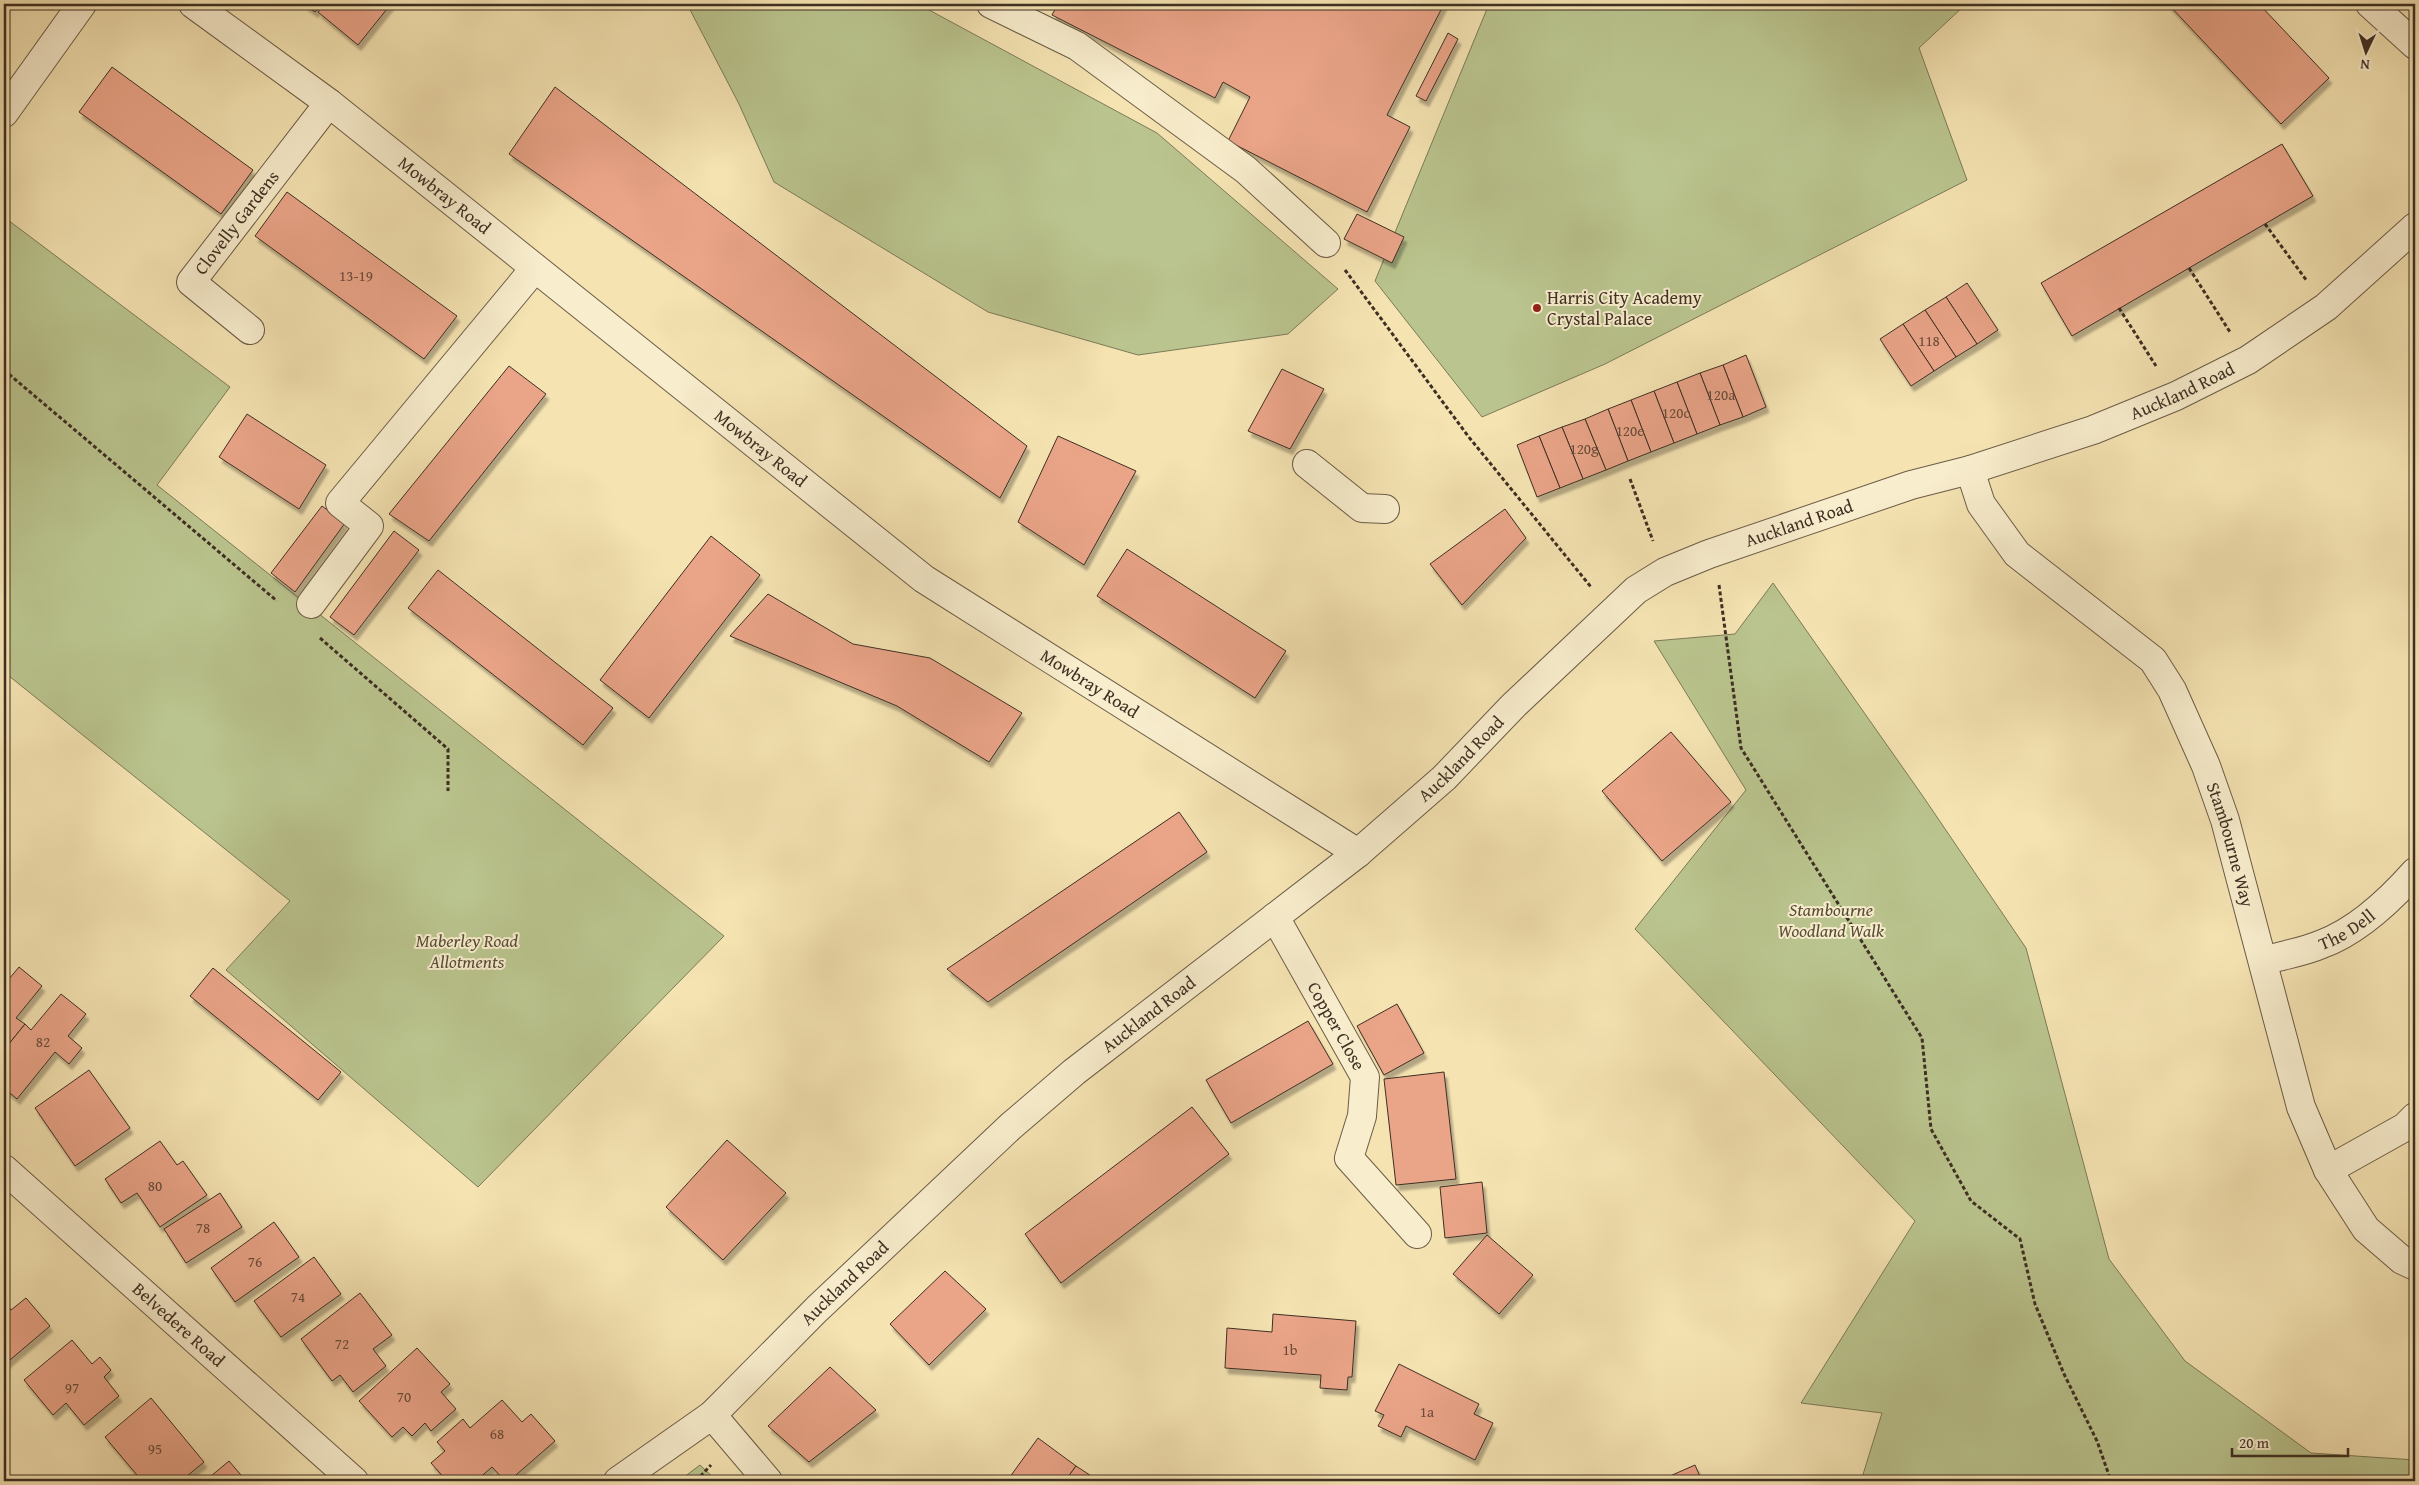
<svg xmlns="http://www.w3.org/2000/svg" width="2419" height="1485" viewBox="0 0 2419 1485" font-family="'Gentium Book Plus',serif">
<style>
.green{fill:#bac48e;stroke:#7c7a58}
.building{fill:#eaa488;stroke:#3e2f23;filter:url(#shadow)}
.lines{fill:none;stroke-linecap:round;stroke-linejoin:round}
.minor-casing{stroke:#6c5c47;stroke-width:30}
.path{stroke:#3e2f23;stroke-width:3;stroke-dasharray:4 2.5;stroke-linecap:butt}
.minor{stroke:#f8edcd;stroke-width:28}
.poi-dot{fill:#8f2418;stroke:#f8edcd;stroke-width:2}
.labels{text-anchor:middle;stroke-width:4;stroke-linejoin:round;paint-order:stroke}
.number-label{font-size:15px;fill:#694c3c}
.street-label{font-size:18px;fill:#3e2f23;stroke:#f8edcd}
.poi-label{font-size:18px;fill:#3e2f23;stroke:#f8edcd;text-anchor:start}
.park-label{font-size:18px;font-style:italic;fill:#574d38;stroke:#f8edcd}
</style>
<defs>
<filter id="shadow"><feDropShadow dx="3" dy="5.5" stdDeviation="1" flood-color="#0004"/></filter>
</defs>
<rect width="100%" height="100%" fill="#f5e3b2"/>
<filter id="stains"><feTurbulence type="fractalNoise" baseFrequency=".004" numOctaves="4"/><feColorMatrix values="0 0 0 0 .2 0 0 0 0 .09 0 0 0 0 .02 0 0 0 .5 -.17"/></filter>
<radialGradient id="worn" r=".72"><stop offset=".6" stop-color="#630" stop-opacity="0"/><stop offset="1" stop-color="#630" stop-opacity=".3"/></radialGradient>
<g class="green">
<path d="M687 4H918L1157 133 1338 289 1288 334 1138 355 988 312 774 182 739 104Z"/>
<path d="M1489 4H1966L1919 48 1967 180 1605 364 1482 417 1375 281Z"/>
<path d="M4 217 230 387 157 485 724 936 478 1187 226 970 290 901 4 672Z"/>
<path d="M1773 583 1922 795 2026 948 2109 1259 2185 1361 2311 1453 2415 1460V1481H1861L1882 1413 1801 1403 1915 1221 1635 929 1746 790 1654 641 1735 634Z"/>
<path d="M700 1465 717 1481H679Z"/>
</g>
<g class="building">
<path d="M304 4H322L315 12Z"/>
<path d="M324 4H391L358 45 318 12Z"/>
<path d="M1058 4H1444L1387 115 1410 127 1367 212 1228 141 1250 97 1223 82 1215 98 1052 15Z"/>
<path d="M2168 4H2259L2329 78 2281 124Z"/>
<path d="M1448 33 1458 39 1426 101 1416 96Z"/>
<path d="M112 67 253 170 221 214 79 112Z"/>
<path d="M555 87 1027 446 1000 498 509 154Z"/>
<path d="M2282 144 2313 196 2072 336 2041 283Z"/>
<path d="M287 192 457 316 424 359 255 236Z"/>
<path d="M1357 214 1404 237 1392 263 1344 239Z"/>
<path d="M1967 283 1998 330 1977 344 1946 297Z"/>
<path d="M1946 297 1977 344 1956 357 1925 310Z"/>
<path d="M1925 310 1956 357 1934 371 1903 324Z"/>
<path d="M1903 324 1934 371 1911 386 1880 339Z"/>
<path d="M1746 355 1766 407 1743 417 1723 365Z"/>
<path d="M1723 365 1743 417 1720 425 1700 373Z"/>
<path d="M509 366 546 394 429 541 389 514Z"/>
<path d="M1282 369 1324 389 1290 449 1248 431Z"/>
<path d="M1700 373 1720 425 1697 434 1677 382Z"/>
<path d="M1677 382 1697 434 1674 443 1654 391Z"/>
<path d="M1654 391 1674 443 1651 452 1631 400Z"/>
<path d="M1631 400 1651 452 1628 461 1608 409Z"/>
<path d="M1608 409 1628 461 1606 470 1585 419Z"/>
<path d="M247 414 326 465 299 509 219 457Z"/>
<path d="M1585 419 1606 470 1583 479 1562 427Z"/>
<path d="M1562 427 1583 479 1560 488 1539 436Z"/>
<path d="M1058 436 1136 471 1084 565 1018 522Z"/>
<path d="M1539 436 1560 488 1537 497 1517 445Z"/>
<path d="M322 506 345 523 295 592 271 573Z"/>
<path d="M1505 509 1526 538 1462 605 1430 564Z"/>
<path d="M394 531 419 550 354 635 330 617Z"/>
<path d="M711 536 760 575 649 718 600 680Z"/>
<path d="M1127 549 1286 651 1255 698 1097 596Z"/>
<path d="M438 570 613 708 583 745 408 608Z"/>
<path d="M768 594 853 644 930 658 1022 713 989 762 897 706 730 636Z"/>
<path d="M1671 732 1731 802 1662 861 1602 791Z"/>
<path d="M1179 812 1207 852 988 1002 947 969Z"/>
<path d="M19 967 42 986 16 1018 25 1024 4 1050V985Z"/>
<path d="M213 968 341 1072 318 1100 190 996Z"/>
<path d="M61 994 86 1014 68 1036 82 1048 69 1064 55 1052 17 1099 4 1088V1050L25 1024 31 1030Z"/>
<path d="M1397 1004 1424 1053 1384 1075 1357 1026Z"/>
<path d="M1308 1021 1333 1064 1231 1123 1206 1080Z"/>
<path d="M89 1070 130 1128 75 1166 35 1108Z"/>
<path d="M1444 1072 1456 1179 1396 1185 1384 1079Z"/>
<path d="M1192 1107 1229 1154 1061 1283 1025 1234Z"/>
<path d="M727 1140 786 1193 723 1260 666 1207Z"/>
<path d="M160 1141 177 1165 183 1161 207 1195 160 1227 137 1193 121 1203 105 1179Z"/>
<path d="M1482 1182 1487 1233 1445 1238 1440 1187Z"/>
<path d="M220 1193 242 1227 186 1263 164 1229Z"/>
<path d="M274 1222 299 1257 235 1302 211 1268Z"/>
<path d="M1487 1235 1533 1275 1499 1314 1453 1274Z"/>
<path d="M314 1257 341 1294 281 1337 254 1301Z"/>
<path d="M945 1271 986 1309 929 1365 890 1324Z"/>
<path d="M360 1293 392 1335 373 1349 386 1366 353 1392 340 1375 332 1381 301 1339Z"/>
<path d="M26 1298 50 1326 4 1365V1301L11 1310Z"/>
<path d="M1273 1314 1356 1321 1352 1377H1348L1347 1390 1320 1388 1321 1375 1225 1368 1227 1328 1272 1332Z"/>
<path d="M72 1340 92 1364 100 1357 111 1370 104 1377 119 1396 84 1425 66 1403 53 1415 24 1380Z"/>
<path d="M417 1348 450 1384 441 1392 456 1409 431 1431 425 1423 412 1436 403 1427 392 1437 359 1401Z"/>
<path d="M1399 1364 1479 1404 1474 1414 1493 1423 1475 1460 1406 1426 1401 1437 1378 1426 1384 1415 1375 1411Z"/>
<path d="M830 1367 876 1410 809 1462 768 1426Z"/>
<path d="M151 1398 204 1462 181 1481H142L105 1437Z"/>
<path d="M502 1400 522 1422 531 1414 555 1441 509 1481H505L492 1467 476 1481H447L431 1463 445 1451 437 1442 463 1419 470 1428Z"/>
<path d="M1038 1438 1076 1466 1065 1481H1007Z"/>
<path d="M229 1461 246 1481H205Z"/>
<path d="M1695 1465 1702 1481H1672L1670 1476Z"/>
<path d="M1076 1466 1099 1481H1065Z"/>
</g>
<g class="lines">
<g class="minor-casing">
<g id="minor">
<path id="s1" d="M193 4 329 103 924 579 1358 853"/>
<path d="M991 4 1077 46 1246 170 1326 243"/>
<path d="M2370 4 2415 45"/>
<path d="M4 113 82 4"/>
<path id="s2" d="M250 330 191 282 329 103"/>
<path d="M1307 464 1362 508 1385 509"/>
<path id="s3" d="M1970 470 1981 504 2017 554 2153 660 2172 690 2206 766 2225 820 2301 1107 2328 1170 2366 1229 2402 1260 2415 1266"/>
<path d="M311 604 369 526 340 503 535 268"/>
<path id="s4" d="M1275 917 1365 1077 1362 1116 1349 1158 1417 1234"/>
<path id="s5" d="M2263 961C2283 955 2304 952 2322 944 2357 931 2391 899 2415 872"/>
<path id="s6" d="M4 1169 354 1481"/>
<path d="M2328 1170 2405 1127 2415 1117"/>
<path d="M712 1415 768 1481"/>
<path id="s7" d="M618 1481 712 1415 817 1309 1011 1126 1074 1072 1358 853 1444 778 1513 706 1636 590 1665 572 1709 554 1911 485 1970 470 2093 430 2176 396 2248 360 2326 307 2415 227"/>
</g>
</g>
<g class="path">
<path d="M2265 224 2307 281"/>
<path d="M2189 268 2230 332"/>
<path d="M1345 270 1468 436 1591 587"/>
<path d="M2119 308 2156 366"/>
<path d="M4 370 277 601"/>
<path d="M1630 479 1653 541"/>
<path d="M1719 585 1741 748 1922 1038 1931 1129 1971 1201 2020 1239 2035 1304 2064 1374 2097 1441 2111 1481"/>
<path d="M320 638 448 749V791"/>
<path d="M696 1481 711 1465"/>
</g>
<use href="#minor" class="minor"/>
</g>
<circle class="poi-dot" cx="1537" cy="308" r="5"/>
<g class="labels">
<g class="number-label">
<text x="356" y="281">13-19</text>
<text x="1929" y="346">118</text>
<text x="1721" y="400">120a</text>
<text x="1676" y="418">120c</text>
<text x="1630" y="436">120e</text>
<text x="1584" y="454">120g</text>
<text x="43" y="1047">82</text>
<text x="155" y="1191">80</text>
<text x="203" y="1233">78</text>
<text x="255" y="1267">76</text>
<text x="298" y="1302">74</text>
<text x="342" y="1349">72</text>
<text x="1290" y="1355">1b</text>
<text x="72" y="1393">97</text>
<text x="404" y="1402">70</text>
<text x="1427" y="1417">1a</text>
<text x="497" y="1439">68</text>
<text x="155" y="1454">95</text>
</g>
<g class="street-label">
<text dy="6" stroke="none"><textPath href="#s1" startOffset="316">Mowbray Road</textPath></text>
<text dy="6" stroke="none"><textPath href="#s2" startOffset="151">Clovelly Gardens</textPath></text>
<text dy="6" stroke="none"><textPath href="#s7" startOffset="1938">Auckland Road</textPath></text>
<text dy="6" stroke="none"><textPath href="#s1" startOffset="721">Mowbray Road</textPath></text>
<text dy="6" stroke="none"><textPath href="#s7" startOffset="1532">Auckland Road</textPath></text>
<text dy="6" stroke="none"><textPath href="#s1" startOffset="1126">Mowbray Road</textPath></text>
<text dy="6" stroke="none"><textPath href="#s7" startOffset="1112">Auckland Road</textPath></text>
<text dy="6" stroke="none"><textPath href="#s3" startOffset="471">Stambourne Way</textPath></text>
<text dy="6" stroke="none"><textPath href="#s5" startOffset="90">The Dell</textPath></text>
<text dy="6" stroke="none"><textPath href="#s7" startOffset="708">Auckland Road</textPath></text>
<text dy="6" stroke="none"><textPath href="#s4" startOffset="125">Copper Close</textPath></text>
<text dy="6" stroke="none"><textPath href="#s7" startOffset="302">Auckland Road</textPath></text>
<text dy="6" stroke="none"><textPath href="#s6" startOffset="234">Belvedere Road</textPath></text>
</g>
<g class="poi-label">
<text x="1547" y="304">Harris City Academy<tspan x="1547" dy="21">Crystal Palace</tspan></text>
</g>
<g class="park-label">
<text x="1831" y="916">Stambourne<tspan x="1831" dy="21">Woodland Walk</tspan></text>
<text x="467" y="947">Maberley Road<tspan x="467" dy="21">Allotments</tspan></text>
</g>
</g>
<rect width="2419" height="1485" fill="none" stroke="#f5e3b2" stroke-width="20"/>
<rect x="5" y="5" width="2409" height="1475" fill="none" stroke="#3e2f23" stroke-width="2.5"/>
<rect x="10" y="10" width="2399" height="1465" fill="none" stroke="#3e2f23"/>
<g transform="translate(2366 52) rotate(184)" stroke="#f8edcd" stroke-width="4" paint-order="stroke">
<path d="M0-4L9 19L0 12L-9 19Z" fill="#3e2f23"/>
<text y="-8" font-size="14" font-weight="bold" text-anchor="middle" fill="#3e2f23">N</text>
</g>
<path d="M2232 1448v8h116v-8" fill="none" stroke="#3e2f23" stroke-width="2.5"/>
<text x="2239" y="1448" font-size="15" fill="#3e2f23" stroke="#f8edcd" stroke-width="4" paint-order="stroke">20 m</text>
<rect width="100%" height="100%" filter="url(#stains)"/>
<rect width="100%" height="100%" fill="url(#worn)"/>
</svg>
